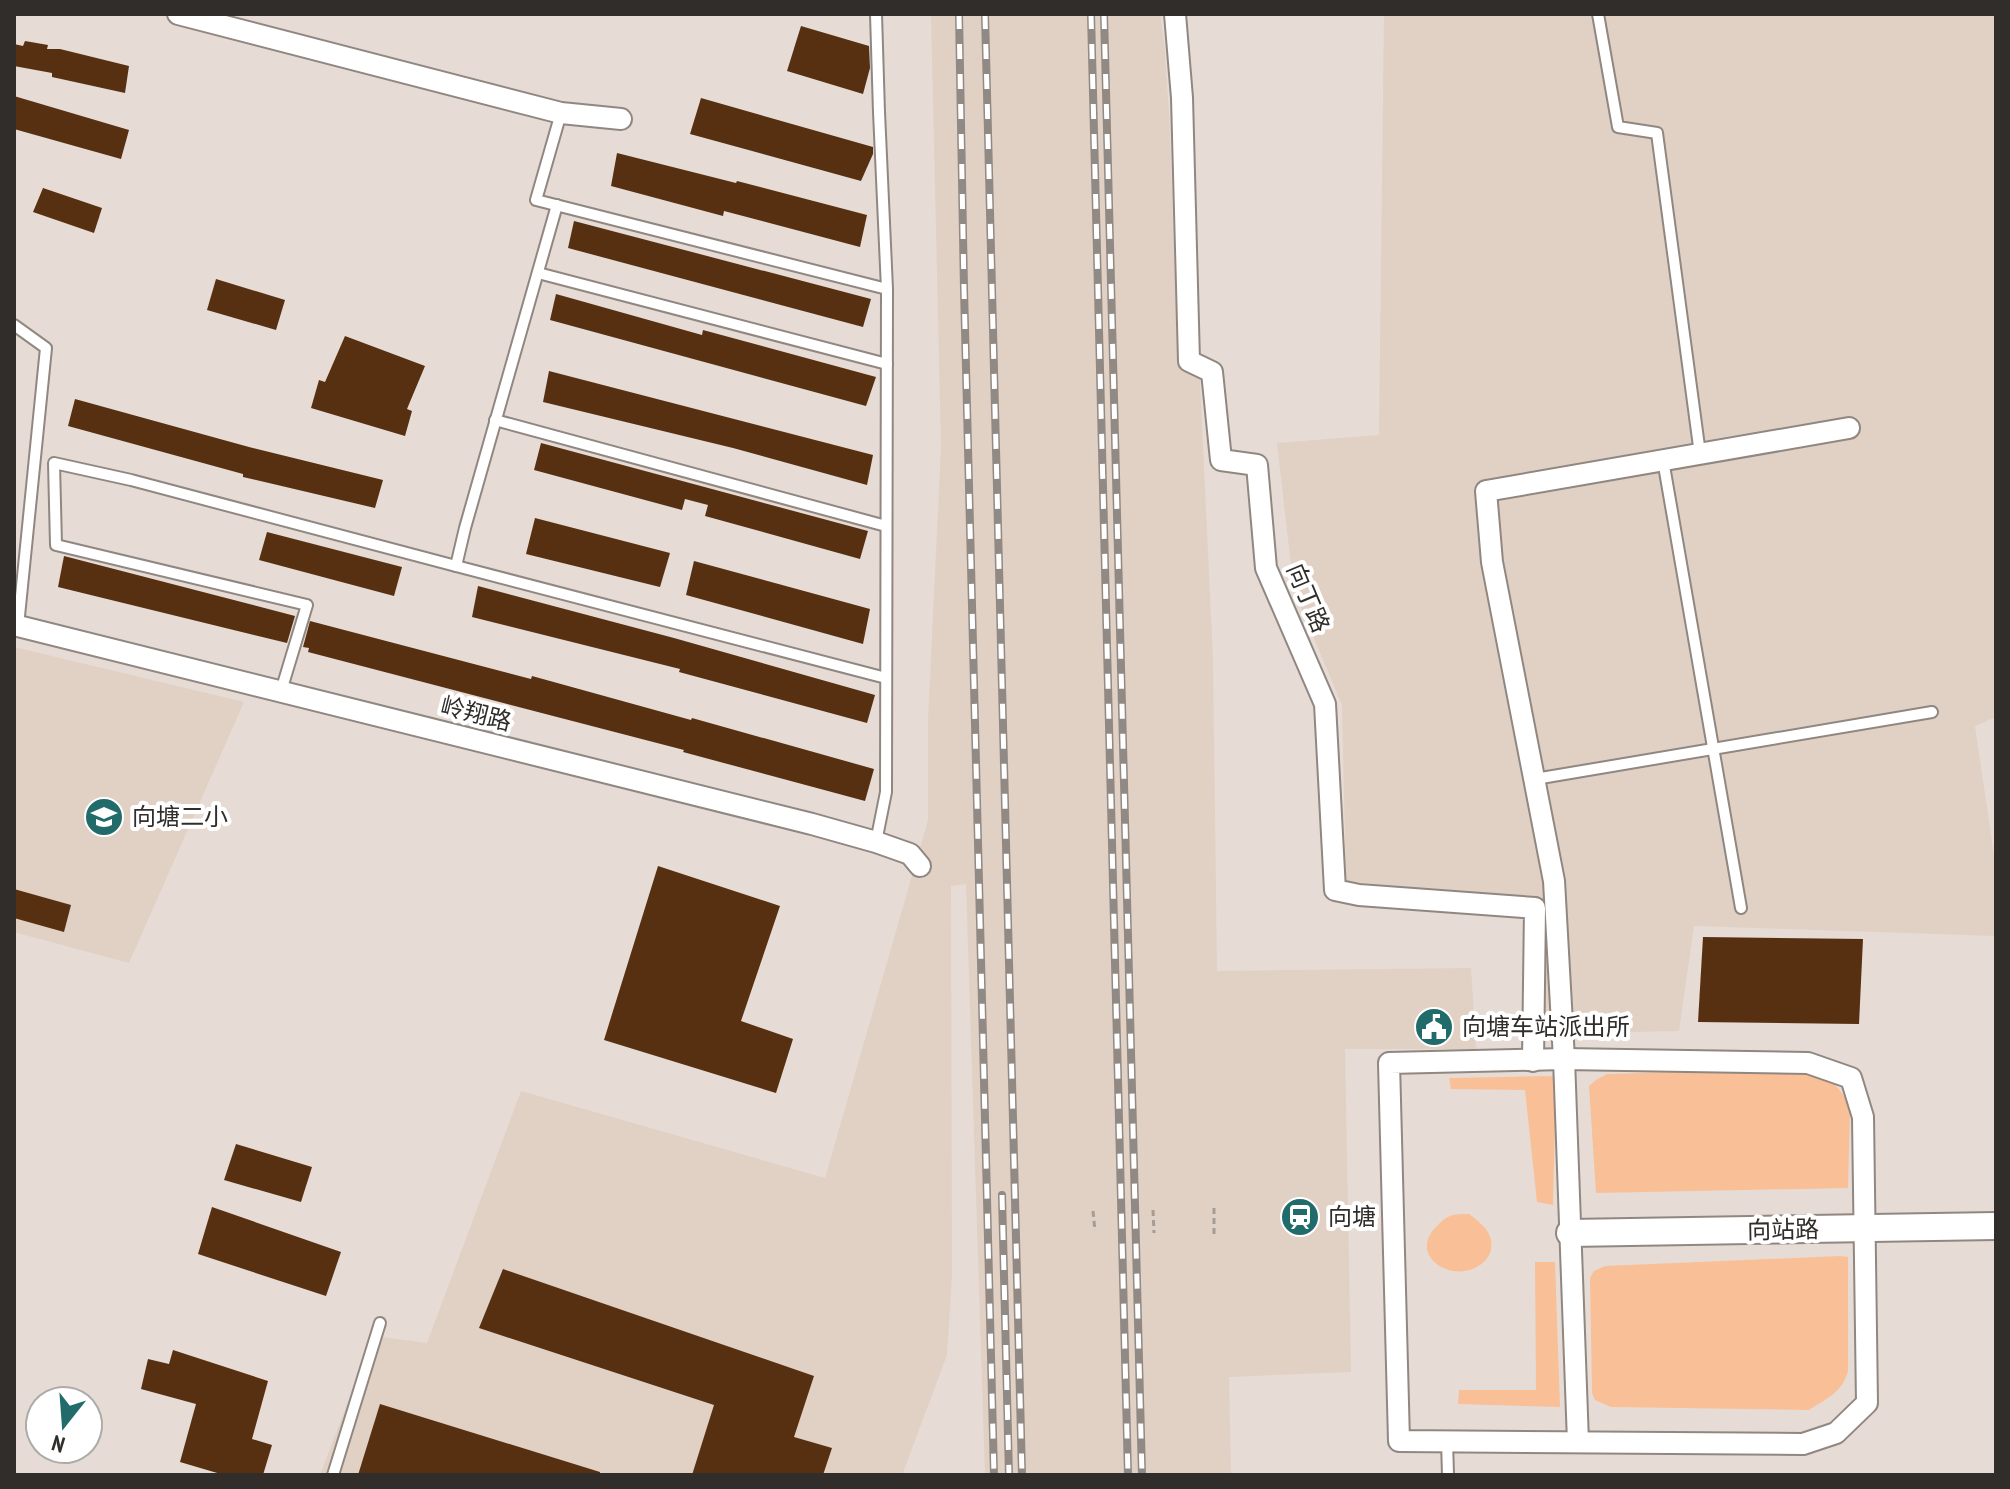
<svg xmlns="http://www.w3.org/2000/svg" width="2010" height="1489" viewBox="0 0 2010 1489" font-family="'PT Sans Narrow','Noto Sans SC',sans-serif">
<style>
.built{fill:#e1d0c4}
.green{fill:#f9bf97}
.building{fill:#573012}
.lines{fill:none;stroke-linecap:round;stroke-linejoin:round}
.service-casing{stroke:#908781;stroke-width:14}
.minor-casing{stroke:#908781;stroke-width:24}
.tertiary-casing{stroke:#908781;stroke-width:30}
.path{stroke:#a49d97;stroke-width:3;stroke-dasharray:6 4;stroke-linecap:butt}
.service{stroke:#fff;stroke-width:10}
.minor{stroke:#fff;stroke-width:20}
.tertiary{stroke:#fff;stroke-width:26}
.rail-casing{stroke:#908984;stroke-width:8}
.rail{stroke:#fff;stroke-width:5;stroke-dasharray:15;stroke-linecap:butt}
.labels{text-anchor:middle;stroke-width:8;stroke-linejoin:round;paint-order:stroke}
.street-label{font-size:24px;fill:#302d2a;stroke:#fff}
.poi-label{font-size:24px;fill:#302d2a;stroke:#fff;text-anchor:start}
</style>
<rect width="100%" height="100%" fill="#e6dcd5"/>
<g class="built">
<path d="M931 14H1160L1164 41 1169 113 1178 361H1199L1213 659 1217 971 1471 968 1476 1049H1345L1351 1372 1229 1377 1231 1475H985L966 884 951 886 952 1276 947 1355 902 1475H320L373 1336 427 1343 521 1091 825 1178 928 820V720L941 447Z"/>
<path d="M1384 14H1996V717L1975 726 1996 869V936L1694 926 1679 1031 1544 1034 1542 900 1346 881 1342 705 1294 591 1277 443 1379 435Z"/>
<path d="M14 647 244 702 129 963 14 932Z"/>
</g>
<g class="green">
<path d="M1811 1068C1831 1080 1845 1089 1850 1113L1848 1188 1596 1193 1589 1086 1596 1080 1607 1074Z"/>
<path d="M1556 1076 1553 1205 1537 1202 1525 1090 1451 1089 1449 1078Z"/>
<path d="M1469 1214C1481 1223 1494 1233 1491 1249 1490 1257 1483 1264 1475 1268 1448 1281 1410 1255 1435 1228 1439 1224 1444 1218 1450 1216 1455 1214 1463 1214 1469 1214Z"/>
<path d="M1840 1256 1848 1257V1371C1842 1393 1827 1398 1809 1410L1611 1407 1595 1400 1592 1393 1590 1278 1594 1271 1605 1266Z"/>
<path d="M1535 1262H1555L1560 1407 1458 1404 1459 1390H1536Z"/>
</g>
<g class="building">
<path d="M801 26 869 46 870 68 863 94 787 71Z"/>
<path d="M25 41 48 45 47 49H60L129 66 125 93 52 77V73L14 66V44L23 46Z"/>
<path d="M14 96 129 130 121 159 14 129Z"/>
<path d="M701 98 873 147V154L861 181 690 134Z"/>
<path d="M617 153 736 183 737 181 867 215 860 247 724 211 723 216 611 186Z"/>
<path d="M43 188 102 208 94 233 33 212Z"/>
<path d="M574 221 871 299 863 327 568 248Z"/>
<path d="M216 279 285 300 276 330 207 310Z"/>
<path d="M556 294 702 335 703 330 876 377 866 406 550 320Z"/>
<path d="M345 336 425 366 407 409 412 411 405 436 311 408 319 380 325 382Z"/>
<path d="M549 371 873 455 867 485 733 448 543 402Z"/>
<path d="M75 399 249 447 383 480 375 508 243 477V474L68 426Z"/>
<path d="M541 443 868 531 860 559 705 516 708 505 685 499 682 510 534 470Z"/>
<path d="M535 518 670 553 660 587 526 554Z"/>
<path d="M267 532 402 567 394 596 259 560Z"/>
<path d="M64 556 295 616 287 643 58 587Z"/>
<path d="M694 561 870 609 863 644 686 595Z"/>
<path d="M478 586 674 638 875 695 867 723 679 672 680 669 472 617Z"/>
<path d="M310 621 531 679 532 676 691 720 692 718 874 769 865 801 683 752 684 750 308 652 309 648 303 647Z"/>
<path d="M658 866 780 906 741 1021 793 1039 776 1093 604 1040Z"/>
<path d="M14 889 71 905 64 932 14 918Z"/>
<path d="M1703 937 1863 939 1859 1024 1698 1022Z"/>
<path d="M236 1144 312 1167 301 1202 224 1180Z"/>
<path d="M212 1207 341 1252 326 1296 198 1254Z"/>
<path d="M503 1269 814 1376 794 1437 832 1448 823 1475H692L714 1405 479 1328Z"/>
<path d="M173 1350 268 1381 252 1439 272 1445 263 1475H224L180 1462 196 1404 141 1389 148 1359 169 1364Z"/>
<path d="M380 1404 600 1472V1475H358Z"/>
</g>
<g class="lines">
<g class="service-casing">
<g id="service">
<path d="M1598 14 1618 127 1657 133 1700 454"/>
<path d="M561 113 536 200 887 289"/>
<path d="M557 205 465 528 456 566 886 678"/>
<path d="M538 273 887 364"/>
<path d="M14 325 46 348 18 626"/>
<path d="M495 420 886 526"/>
<path d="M1663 460 1741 908"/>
<path d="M281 691 307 605 56 545 54 463 131 480 456 566"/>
<path d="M1535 779 1932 712"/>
<path d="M876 842 886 792 887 289 879 112 876 14"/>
<path d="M1447 1441 1448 1475"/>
<path d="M333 1475 380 1323"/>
</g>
</g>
<g class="minor-casing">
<g id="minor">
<path d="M178 14 561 113 621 119"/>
<path d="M1175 14 1182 98 1189 361 1212 372 1221 460 1257 465 1266 568 1325 704 1335 890 1359 895 1535 908 1533 1061"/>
<path d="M14 625 812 824 876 842 910 854 920 866"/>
<path d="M1564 1059 1808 1063 1851 1078 1863 1117 1867 1403 1836 1433 1803 1444 1399 1441 1389 1063Z"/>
<path d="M1578 1442 1564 1059 1554 881 1492 562 1486 491 1849 428"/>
</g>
</g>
<g class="tertiary-casing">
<path id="tertiary" d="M1570 1233 1996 1226"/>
</g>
<g class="path">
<path d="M1214 1208V1234"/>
<path d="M1153 1210 1154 1233"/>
<path d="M1093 1211 1095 1231"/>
</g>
<use href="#service" class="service"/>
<use href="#minor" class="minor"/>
<use href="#tertiary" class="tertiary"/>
<g class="rail-casing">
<g id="rail">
<path d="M959 14 964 289 994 1475"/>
<path d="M985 14 1022 1475"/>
<path d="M1091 14 1128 1475"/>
<path d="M1104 14 1142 1475"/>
<path d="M1002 1195 1009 1475"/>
</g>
</g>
<use href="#rail" class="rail"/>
</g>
<defs>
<g id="school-disc" transform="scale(2)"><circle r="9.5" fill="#216c6a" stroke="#fff"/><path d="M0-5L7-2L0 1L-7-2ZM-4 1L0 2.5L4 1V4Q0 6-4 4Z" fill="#fff"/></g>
<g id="civic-disc" transform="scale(2)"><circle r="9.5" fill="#216c6a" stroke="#fff"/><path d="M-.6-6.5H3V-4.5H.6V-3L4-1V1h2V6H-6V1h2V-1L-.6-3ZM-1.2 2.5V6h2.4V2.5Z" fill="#fff"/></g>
<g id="station-disc" transform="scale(2)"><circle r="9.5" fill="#216c6a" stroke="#fff"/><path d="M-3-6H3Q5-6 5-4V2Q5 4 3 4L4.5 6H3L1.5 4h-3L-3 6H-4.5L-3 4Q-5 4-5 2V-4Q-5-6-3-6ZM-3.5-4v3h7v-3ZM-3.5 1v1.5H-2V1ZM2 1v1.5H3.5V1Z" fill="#fff"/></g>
</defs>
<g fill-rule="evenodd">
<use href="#school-disc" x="104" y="817"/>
<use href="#civic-disc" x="1434" y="1027"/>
<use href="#station-disc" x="1300" y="1217"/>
</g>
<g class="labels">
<g class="street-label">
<text transform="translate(1308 598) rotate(67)" y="8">向丁路</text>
<text transform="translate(476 714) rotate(14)" y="8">岭翔路</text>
<text transform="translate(1783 1230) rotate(-1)" y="8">向站路</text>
</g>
<g class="poi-label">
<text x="132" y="825">向塘二小</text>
<text x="1462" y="1035">向塘车站派出所</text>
<text x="1328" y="1225">向塘</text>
</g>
</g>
<rect width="2010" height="1489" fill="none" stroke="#302d2a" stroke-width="32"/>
<g transform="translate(64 1425) rotate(197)"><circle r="38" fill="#ffffff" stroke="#acabaa" stroke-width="2"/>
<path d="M0-6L14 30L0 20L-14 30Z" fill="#216c6a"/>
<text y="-12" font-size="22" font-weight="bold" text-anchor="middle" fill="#302d2a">N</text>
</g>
</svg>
